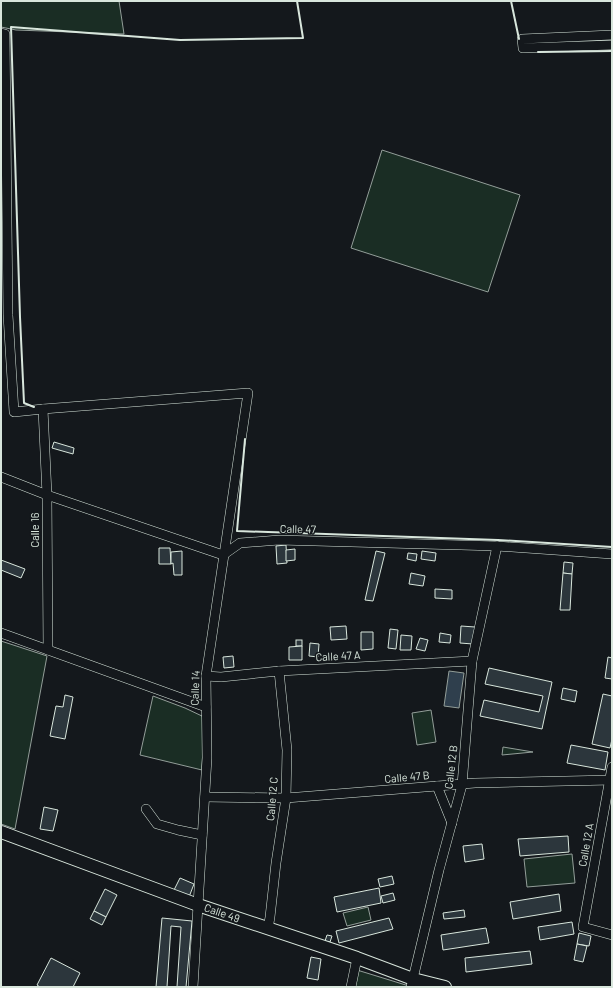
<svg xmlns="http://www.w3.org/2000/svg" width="613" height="988" viewBox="0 0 613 988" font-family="Barlow,sans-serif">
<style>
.green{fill:#1a2d24;stroke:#939e99}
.water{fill:#2f3f4d;stroke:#939e99}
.building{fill:#2c363c;stroke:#d8e6dc}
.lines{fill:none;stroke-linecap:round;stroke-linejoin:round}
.street-casing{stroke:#d8e6dc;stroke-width:10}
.secondary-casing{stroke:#d8e6dc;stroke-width:14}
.street{stroke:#14181c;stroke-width:9}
.secondary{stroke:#14181c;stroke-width:12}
.wall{stroke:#d8e6dc;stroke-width:2}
.labels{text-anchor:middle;stroke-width:3;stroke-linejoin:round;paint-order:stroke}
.street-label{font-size:11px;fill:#d8e6dc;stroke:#14181c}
</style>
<rect width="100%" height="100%" fill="#14181c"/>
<g class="green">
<path d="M1 1H119L124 34 16 30 1 27Z"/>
<path d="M382 150 520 195 488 292 351 248Z"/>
<path d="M1 641 47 656 15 829 1 824Z"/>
<path d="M153 696 185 708 204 717 202 770 140 755Z"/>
<path d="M431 710 436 742 417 745 412 713Z"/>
<path d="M503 747 533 752 502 755Z"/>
<path d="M572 854 575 883 527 887 524 859Z"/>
<path d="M368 907 371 920 347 926 343 913Z"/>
<path d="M357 970 409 986 408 987H353Z"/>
</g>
<path class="water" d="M449 671 464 673 459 708 444 706Z"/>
<g class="building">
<path d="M54 442 74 448 73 454 52 448Z"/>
<path d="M286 545 287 563 277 564 276 546Z"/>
<path d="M159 548H170L171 564H159Z"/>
<path d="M295 549V560L286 561V550Z"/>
<path d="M182 551V575H174L173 563 171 564V552Z"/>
<path d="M376 551 385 553 373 601 365 600Z"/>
<path d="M422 551 436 553 435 561 421 559Z"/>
<path d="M408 553 417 554 416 561 407 559Z"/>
<path d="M1 560 25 569 21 578 1 570Z"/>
<path d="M564 562 573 563 572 574 563 573Z"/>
<path d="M411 573 425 576 423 586 409 584Z"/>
<path d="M563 573 572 574 570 610H560Z"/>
<path d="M435 589 452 590V599L435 598Z"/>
<path d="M346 626 347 639 331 640 330 627Z"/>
<path d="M461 626 475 627 473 644 460 643Z"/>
<path d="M390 629 398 630 396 649 388 648Z"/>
<path d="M361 632H373V649L361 650Z"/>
<path d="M440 633 451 635 450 643 439 642Z"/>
<path d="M401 635 412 636 411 650H400Z"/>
<path d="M420 638 428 640 425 651 416 649Z"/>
<rect x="296" y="640" width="6" height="6"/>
<path d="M310 643 319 644 318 657 309 656Z"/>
<path d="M302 646V660H289V647Z"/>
<path d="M233 656 234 667 224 668 223 657Z"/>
<path d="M608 657 612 658V679L605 678Z"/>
<path d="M489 668 552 682 542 729 480 716 484 700 539 712 543 696 485 684Z"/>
<path d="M563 688 577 691 575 702 561 699Z"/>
<path d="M603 694 612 696V739L610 748 592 744Z"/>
<path d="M65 695 73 697 65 739 50 736 56 706 63 707Z"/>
<path d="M571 745 608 752 605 770 567 763Z"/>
<path d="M44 807 58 810 53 831 40 829Z"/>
<path d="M568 836 569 852 520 856 518 839Z"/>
<path d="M482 844 484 859 465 862 463 846Z"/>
<path d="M392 876 394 884 380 887 378 879Z"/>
<path d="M180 878 194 884 189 897 174 890Z"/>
<path d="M379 888 381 903 337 912 334 897Z"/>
<path d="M105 889 117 895 106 917 94 911Z"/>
<path d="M393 893 395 900 383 903 381 896Z"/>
<path d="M559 894 561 911 513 919 510 902Z"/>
<path d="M464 910 465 917 444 919 443 913Z"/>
<path d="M94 911 106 917 102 925 90 919Z"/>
<path d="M162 918 192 921 186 987H177L181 927 171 926 167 987H156Z"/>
<path d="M389 918 393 929 339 943 336 931Z"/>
<path d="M572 922 574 934 540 940 538 927Z"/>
<path d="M486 928 489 943 443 950 441 935Z"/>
<path d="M579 933 591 936 589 946 577 944Z"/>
<path d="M327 935 332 936 330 942 325 941Z"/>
<path d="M577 944 587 946 583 962 574 960Z"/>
<path d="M530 951 532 964 466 972 465 958Z"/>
<path d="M311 957 321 959 318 980 307 978Z"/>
<path d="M51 958 80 973 73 987H40L37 985Z"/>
</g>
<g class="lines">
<g class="street-casing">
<g id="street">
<path d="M1 33 5 34 8 315 14 412 43 409 248 393 206 676 207 758 193 987"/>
<path d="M612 35 522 39 523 48 612 45"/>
<path d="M43 409 47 495 48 650"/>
<path d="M1 477 47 495 223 555 240 543 279 540 497 546 612 554"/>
<path d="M1 633 206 707"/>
<path d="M206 676 221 677 279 671 472 661"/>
<path d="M612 767 583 927 612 935"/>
<path d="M437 786 452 823"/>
<path d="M205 797 286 798 475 783 612 780"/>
<path d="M146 809 157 824 178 830 202 835"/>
<path d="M268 929 270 917 276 863 286 798 287 750 279 671"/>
<path d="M351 987 357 958"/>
<path d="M411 987 439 870 462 785 472 661 497 546"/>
</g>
</g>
<g class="secondary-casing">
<path id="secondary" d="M1 832 198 905 357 958 413 979 445 987"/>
</g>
<use href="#street" class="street"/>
<use href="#secondary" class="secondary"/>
<g class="wall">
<path d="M511 1 519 39"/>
<path d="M538 52 612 51"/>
<path d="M34 407 24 403 20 317 11 27 180 40 303 38 297 1"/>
<path d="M245 439 237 531 498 540 612 547"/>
</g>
</g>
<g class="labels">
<g class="street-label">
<text transform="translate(298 529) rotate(1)" y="4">Calle 47</text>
<text transform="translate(35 530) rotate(-90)" y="4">Calle 16</text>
<text transform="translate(338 656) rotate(-3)" y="4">Calle 47 A</text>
<text transform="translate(195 688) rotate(-88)" y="4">Calle 14</text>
<text transform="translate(451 767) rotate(-83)" y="4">Calle 12 B</text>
<text transform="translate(407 777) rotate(-5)" y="4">Calle 47 B</text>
<text transform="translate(272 799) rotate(-85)" y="4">Calle 12 C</text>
<text transform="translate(586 845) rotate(-80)" y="4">Calle 12 A</text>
<text transform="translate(222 913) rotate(19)" y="4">Calle 49</text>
</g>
</g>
<rect width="613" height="988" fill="none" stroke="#d8e6dc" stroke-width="4"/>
</svg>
